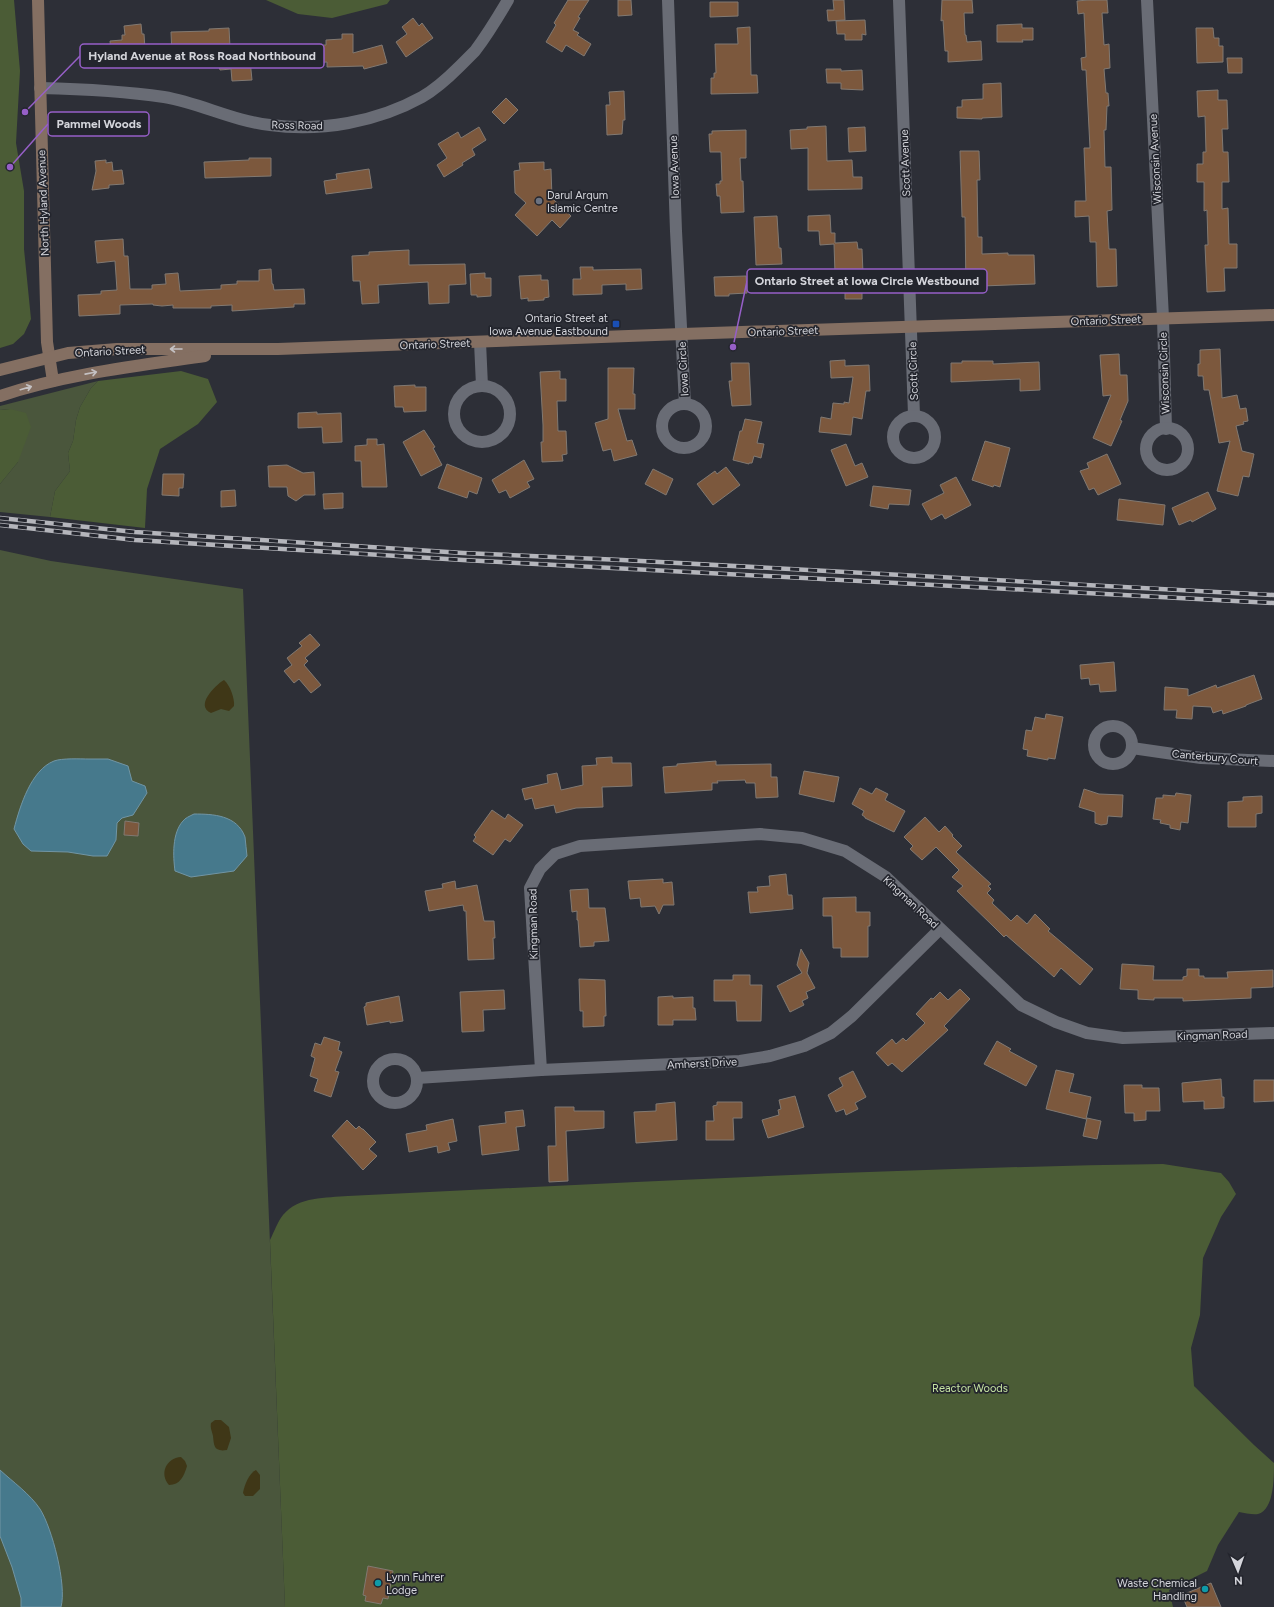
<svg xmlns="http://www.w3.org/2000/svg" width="1274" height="1607" viewBox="0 0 1274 1607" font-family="Figtree,sans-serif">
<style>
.green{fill:#4a563c}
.forest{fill:#4b5c36}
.sand{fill:#3f3717}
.water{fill:#46798c;stroke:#7195a4}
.building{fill:#7c583d;stroke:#817972}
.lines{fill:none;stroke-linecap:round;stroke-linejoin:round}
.minor{stroke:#696c75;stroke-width:12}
.secondary{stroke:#846f62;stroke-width:12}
.rail-casing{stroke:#b4b5bb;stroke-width:4.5}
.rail{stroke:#23252d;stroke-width:3;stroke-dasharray:9;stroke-linecap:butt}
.oneway{stroke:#c4c1c3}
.worship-dot{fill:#6b7280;stroke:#23252d;stroke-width:1.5}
.transit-dot{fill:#1a4fb4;stroke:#23252d;stroke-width:1.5}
.culture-dot{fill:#0f9aa8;stroke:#23252d;stroke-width:1.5}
.labels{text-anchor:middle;stroke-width:3.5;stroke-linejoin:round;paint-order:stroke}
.street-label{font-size:11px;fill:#d4d5db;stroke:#23252d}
.poi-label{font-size:11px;fill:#d4d5db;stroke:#23252d;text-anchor:start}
.park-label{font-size:11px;fill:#c6e4a2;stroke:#23252d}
.leader{fill:none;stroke:#965fc7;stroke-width:1.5}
.callout-dot{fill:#965fc7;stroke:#23252d;stroke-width:1.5}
.callout{fill:#23252d;stroke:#965fc7;stroke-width:1.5}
.callout-label{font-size:12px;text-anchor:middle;font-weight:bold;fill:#d4d5db}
</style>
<rect width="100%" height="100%" fill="#2d2f37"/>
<g class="green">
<path d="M98 381 91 388 80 407 76 420 73 441 68 453 70 471 55 491 50 517 0 512V484L18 462 10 409 0 410V406Z"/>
<path d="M0 550 51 561 243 589 285 1607H0Z"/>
</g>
<g class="forest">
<path d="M0 0H14L20 71 16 143 24 191V249L31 319 24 334 13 344 0 348Z"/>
<path d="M266 0H390L387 4 332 18 298 14Z"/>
<path d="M181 371 208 379 217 402 198 424 160 449 147 489 145 528 50 517 55 491 70 471 68 453 73 441 76 420 80 407 91 388 98 381Z"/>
<path d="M10 409 26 413 31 427 18 462 0 484V410Z"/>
<path d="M1163 1164 1221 1173 1229 1182 1236 1194 1221 1217 1203 1258 1200 1315 1191 1348 1194 1386 1254 1445 1274 1463C1274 1479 1274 1509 1258 1514 1253 1515 1245 1513 1239 1512L1218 1545 1207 1571 1169 1590 1173 1607H285L270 1240C274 1232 278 1221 283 1215 299 1196 326 1198 348 1196 620 1183 891 1168 1163 1164Z"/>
</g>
<g class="sand">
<path d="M224 680C230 685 235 699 234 706L229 711 221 709 211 713C195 706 214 686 224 680Z"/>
<path d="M215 1420H221L229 1427 231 1438 227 1450C214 1452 214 1446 213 1436 212 1431 210 1428 211 1423Z"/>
<path d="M181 1457 185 1461 187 1466C184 1476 180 1485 169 1485 159 1474 166 1458 181 1457Z"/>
<path d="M256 1470 260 1475V1489L253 1496H245L243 1493C244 1486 249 1473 256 1470Z"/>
</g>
<g class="water">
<path d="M89 759H108L128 766 132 781 145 786 147 793 133 815 122 818 117 823 116 840 107 856H93L68 852 31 851 23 844 14 829C20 806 31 770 54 761 62 758 80 759 89 759Z"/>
<path d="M194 814C213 814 237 815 245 837 246 843 246 850 247 856L234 871 191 877 175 871C173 856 172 833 183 821 185 818 190 816 194 814Z"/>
<path d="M0 1470C13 1482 30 1494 40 1509 52 1528 67 1585 61 1607H21V1598L12 1567 0 1536Z"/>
</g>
<g class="building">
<path d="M568 0H589L578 17 580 18 573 30 579 33 577 35 591 44 584 56 566 45 562 52 546 42 556 25 554 23Z"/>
<path d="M618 0H631L632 15 618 16Z"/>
<path d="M833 0H844L845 20 828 21 827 10H834Z"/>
<path d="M942 0H972L973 13H964L965 35H966L967 42 981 41 982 60 948 62V51H945L943 20 941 21Z"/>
<path d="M1088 0H1107L1108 13H1102L1104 45 1109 44 1110 68 1104 69 1106 93H1108L1109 106H1107L1106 130H1104L1105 167H1111L1112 210 1107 211 1109 249H1116L1117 286 1097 287 1096 242H1090L1089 216 1075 217V201H1086L1084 148H1090L1086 70H1082L1081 58 1086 57 1084 13 1078 14 1077 1Z"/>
<path d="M710 2H738V16L710 17Z"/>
<path d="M413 18 419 26 422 23 433 38 406 57 396 42 407 34 402 27Z"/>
<path d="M865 20 866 35 862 34V40H845V34H837L836 21Z"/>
<path d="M141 24 142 34H144L145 49 142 50V53L111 55 110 41 122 40V35H125L124 26Z"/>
<path d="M1022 24V28H1033V40H1022L1023 42H997V25Z"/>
<path d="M750 27 751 75H757L758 93 711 94V78H714V73H716L715 44H738L737 28Z"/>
<path d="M229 28 230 47H233V51L249 50 252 80 232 81 231 69 220 70 219 67H212L211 54 172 56 171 32 209 31V29Z"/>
<path d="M1196 28H1213L1214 38H1219V46H1223V62L1197 63Z"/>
<path d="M342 34H353V53L382 45 387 63 364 69 363 66 327 67V62L293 64 292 46 326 45V40L342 39Z"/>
<path d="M1227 58H1242V73H1228Z"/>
<path d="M826 69H841V71L862 70 863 90 841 89V83H827Z"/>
<path d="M1001 83 1002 117 982 118V119L957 118V107H962V100L983 99V84Z"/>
<path d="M1218 90V100H1227L1228 129H1222L1223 152H1228L1229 182H1222V209L1228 208 1229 244H1237V268H1224L1225 291 1207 292 1205 245H1208L1207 210 1204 211V182H1197V164H1203V152H1206L1205 116 1198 117 1197 91Z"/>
<path d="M624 91 625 120H623L622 134 607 135 606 105H610L609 92Z"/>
<path d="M506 98 518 110 504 124 492 112Z"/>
<path d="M826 126 827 161 852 160 853 177H862V189L808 190V148L791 149 790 130 807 129V127Z"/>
<path d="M479 127 486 140 472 149 475 155 462 163 463 165 444 177 437 165 447 158 438 144 458 132 461 138Z"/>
<path d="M865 127 866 151 849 152 848 128Z"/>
<path d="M746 130V158H740L741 181H743L744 212 721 213 720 196H717L716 184H720V181H722L721 152H710L709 134H712V131Z"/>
<path d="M960 151H979L980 180H977L978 237H982V254L1008 253V255H1034L1035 284 982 286V291H966L965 217H962Z"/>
<path d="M249 158H271V176L205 178 204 162 249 160Z"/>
<path d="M106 160V163L112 162 113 171 122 170 124 184 109 185V188L92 190 96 171 95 161Z"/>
<path d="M544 162V170L551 169 552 198 571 216 560 228 552 220 537 236 515 215 526 203 515 193 514 171 520 170 519 163Z"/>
<path d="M369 169 372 188 326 194 324 181 337 179 336 174Z"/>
<path d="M830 215 831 233H835V243L857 242 858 249H862L863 273H865L866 288H862V299H845V288L824 289 823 273H835L834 244 820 245 819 231H808V216Z"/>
<path d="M777 216 779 248H781L782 264 756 265 754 217Z"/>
<path d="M123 239 124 256H128L130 289H152V285L166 284 165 274 178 273 180 291 221 289V285L237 284V281H259V270L271 269 272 284H273L274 290 304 289 305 304H294V307L232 311V305L211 306V308H173V305L162 306 153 305V304L120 305V314L79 316 78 295 101 294V291L117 290 115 261 97 263 95 241Z"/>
<path d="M409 250V265L465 264 466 284 449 285V303L429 304 428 282 378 285 379 303 362 304 360 281H353L352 256 369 255V252Z"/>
<path d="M580 267H593V270L641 269 642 289 626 290V284L602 285V294L573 295V279H581Z"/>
<path d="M485 273V278H491V296L477 297V295H471L470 274Z"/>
<path d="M541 275V280H548L549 297 544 298V300L528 301V298L521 299 519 276Z"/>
<path d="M746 276 747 293 729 294V296H715L714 277Z"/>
<path d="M1220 349 1222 398 1237 395 1240 409 1246 408 1248 421 1243 422 1244 424 1236 426 1242 451 1254 454 1249 477 1243 476 1238 496 1217 491 1230 441 1219 443 1209 390H1204L1203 376H1198V364H1200V350Z"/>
<path d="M1119 354 1120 375H1127L1128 401 1120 420 1122 421 1111 446 1093 438 1111 395 1103 396 1100 355Z"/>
<path d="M845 360V366L869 365 870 391H866L862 419 853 417 851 435 819 432 821 417 831 419 833 403 844 404V402L849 403 853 377 831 378 830 361Z"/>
<path d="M962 361H993V364L1039 362 1040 390 1020 391V379L951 382V363H962Z"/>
<path d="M731 363H749L751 405 732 406 729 381H732Z"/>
<path d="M608 368H634L633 394H635V409H618L627 441 632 440 637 455 614 461 611 449 603 451 595 423 608 419Z"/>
<path d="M560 371V379H566V401H557L558 431H566L567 454 562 455 563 461 542 462 541 442H543V425L540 372Z"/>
<path d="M415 385V387H426V411L404 412 403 407H395L394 386Z"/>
<path d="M317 412V414L341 413 342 442 323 443 322 427 298 428V413Z"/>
<path d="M745 419 762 422 757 443 764 444 761 458 754 456 752 463H749V464L733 460 740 431H742Z"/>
<path d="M424 430 435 447 433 448 442 465 421 476 403 442Z"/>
<path d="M367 439H377V445L384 444 387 487H362L361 461H355V446L367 445Z"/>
<path d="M985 441 1010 448 1000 487 994 485 993 487 972 480Z"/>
<path d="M846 444 855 466 862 463 868 477 846 486 831 450Z"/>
<path d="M1107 454 1121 484 1098 495 1094 488 1089 490 1080 471 1089 468 1087 463Z"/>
<path d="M524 460 534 479 527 482 530 487 510 498 506 490 499 493 492 480Z"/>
<path d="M447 464 482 478 477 494 469 491 467 498 438 488Z"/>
<path d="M287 465 303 473 314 472 315 495H304L296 501 288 496 287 487H269L268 466Z"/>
<path d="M726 467 740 485 713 505 697 484 715 471 717 474Z"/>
<path d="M653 469 673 479 666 495 645 484Z"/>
<path d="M163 474H184L183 488H179V496L162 495Z"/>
<path d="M956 477 971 505 945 519 942 514 931 520 922 504 944 493 940 485Z"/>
<path d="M873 486 911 490 909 505 889 504 888 509 870 506Z"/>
<path d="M235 490 236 506 221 507V491Z"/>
<path d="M1208 492 1216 509 1192 522 1191 520 1179 525 1172 508Z"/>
<path d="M343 493V508L324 509 323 494Z"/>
<path d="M1119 499 1165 505 1163 525 1117 520Z"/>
<path d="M310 634 320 645 305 658 308 661 304 665 321 685 311 693 299 679 294 683 284 671 292 665 287 658 302 646 299 643Z"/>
<path d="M1114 662 1116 691 1100 692 1099 684 1090 685 1089 678 1081 679 1080 665Z"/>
<path d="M1254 675 1262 699 1246 705V706L1223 714 1222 710 1213 713 1211 707 1193 706 1192 719 1176 718 1177 710H1164L1165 687 1188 689V696L1216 685 1217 688Z"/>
<path d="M1046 714 1063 717 1055 759 1048 758V760L1027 756 1028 750 1023 749 1026 730 1032 731 1035 717 1045 719Z"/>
<path d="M612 757V763H631L632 786 602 787 603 807 576 808 556 813 554 805 535 809 532 798 525 800 522 789 548 783 547 775 557 773 561 790 583 785 582 766 597 765 596 758Z"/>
<path d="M716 761V765L771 764V777H777L778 797 756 798 755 783H746L745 780 717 781 718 783H712V790L665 793 663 767 677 766V764Z"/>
<path d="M804 771 839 777 834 802 799 794Z"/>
<path d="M860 788 872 794 876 788 888 794 885 800 905 811 894 832 865 818V817L862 815 864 811 852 804Z"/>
<path d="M1084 789 1099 794 1123 795 1122 817 1108 816 1107 824 1101 825 1095 823V812L1079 807Z"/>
<path d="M1176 793 1191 795 1188 823 1181 822 1180 830 1170 828V825L1160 823 1161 820 1153 819 1156 798H1163V795L1175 796Z"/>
<path d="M1262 796V813L1256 814V827H1228V802L1243 801V797Z"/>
<path d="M492 810 505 819 508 814 523 825 510 842 505 839 493 855 473 841 476 837 474 835Z"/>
<path d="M925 817 939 832 945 826 953 835 952 836 962 846 956 852 991 884 988 886 991 889 987 893 994 900 992 903 1011 921 1017 915 1027 924 1035 914 1050 929 1048 931 1093 969 1080 985 1061 968 1054 977 1006 935 1004 937 994 927 957 891 963 886 952 877 959 870 936 847 922 860 910 849 913 846 904 837Z"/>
<path d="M125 821 139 823 138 836 124 835Z"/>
<path d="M786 874 788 895H792L793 909 750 913 748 892H758L757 887 770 886 769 876Z"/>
<path d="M663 879V883L672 882 674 905H663L659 914 655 906 641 907 640 898 630 899 628 881Z"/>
<path d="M455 881 456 889 477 885 484 921H494L495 938H493L494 959 468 960 466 911H464L463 905 429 911 425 891 443 888 442 884Z"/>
<path d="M588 889 589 908H605L609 941 594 942V946L580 947 578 920H577V911L572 912 570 890Z"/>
<path d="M856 897V912H870V926H868V957H841V948H833L832 916H823V898Z"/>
<path d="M801 949 809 963 807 973 815 988 806 992 808 998 802 1001 804 1005 790 1012 777 986 802 973 797 965Z"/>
<path d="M1122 964 1154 966 1153 980H1183V977L1187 976V969H1199V976H1204V978H1228L1227 972 1273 970V987L1251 988V998L1183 1001V998H1154V1000L1138 999V990L1120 989Z"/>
<path d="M733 975H750V985H762L761 1021H737L736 1001H714V980H733Z"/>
<path d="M579 979 605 980 606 1016H604V1026L583 1027V1011H580Z"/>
<path d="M960 989 970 999 944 1026 948 1030 902 1072 892 1063 888 1066 876 1053 892 1039 896 1044 903 1038 906 1041 925 1023 916 1014 931 998 933 999 940 992 948 1000Z"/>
<path d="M504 990 505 1009 483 1010 484 1031 462 1032 460 992Z"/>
<path d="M399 996 403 1021 390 1023V1021L367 1025 364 1007 366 1006V1003Z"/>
<path d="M673 996V998L693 997V1008H695L696 1020H673V1025H658V997Z"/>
<path d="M324 1037 340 1042 338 1050 342 1052 335 1071 339 1072 331 1097 314 1091 318 1079 310 1076 315 1058 311 1056 315 1043 321 1045Z"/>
<path d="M997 1041 1011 1049 1009 1051 1037 1066 1026 1086 984 1064Z"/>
<path d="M1056 1070 1074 1074 1069 1092 1091 1097 1086 1119 1046 1109Z"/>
<path d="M853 1071 866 1097 855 1103 858 1109 846 1115 844 1109 836 1112 828 1095 843 1086 839 1078Z"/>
<path d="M1221 1079 1222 1097H1224V1108L1204 1109V1101L1183 1102 1182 1083Z"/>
<path d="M1254 1080H1274V1101L1254 1102Z"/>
<path d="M1124 1085H1142V1088H1159L1160 1111H1146V1120L1134 1121V1113H1125Z"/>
<path d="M795 1096 804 1127 768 1138 762 1120 779 1115 778 1110 781 1109 779 1100Z"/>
<path d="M675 1102 677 1140 636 1143 634 1112 656 1111V1104Z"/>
<path d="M717 1102H742V1118H733L734 1140H706V1121H714L713 1106 717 1105Z"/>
<path d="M555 1107H574V1111H604V1128L566 1131 568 1181 549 1182 548 1146H556Z"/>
<path d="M523 1110 525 1126 516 1127 519 1150 482 1155 479 1126 506 1123 505 1112Z"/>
<path d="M1087 1118 1101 1121 1097 1139 1083 1136Z"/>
<path d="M453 1119 457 1141 448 1143 450 1150 438 1153 437 1146 409 1152 406 1134 427 1130 426 1125Z"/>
<path d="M347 1120 356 1129 359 1126 362 1129H363L376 1142 369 1149 377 1156 363 1170 332 1136Z"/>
<path d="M368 1566 393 1571 388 1599 383 1598 381 1604 365 1601 366 1596 363 1595Z"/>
<path d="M1211 1583 1221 1607H1187L1182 1595Z"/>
</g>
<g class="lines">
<g class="minor">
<path d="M668 0 676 231 685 404"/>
<path d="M899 0 914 415"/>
<path d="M1147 0 1163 318 1166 429"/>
<path d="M40 88C82 89 123 91 164 97 200 103 233 121 270 125 321 132 377 122 422 97 436 89 449 77 460 66 465 61 470 56 475 51 487 35 498 17 508 0"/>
<path d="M480 342 482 386"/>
<circle cx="482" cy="414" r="28"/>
<circle cx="684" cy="426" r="22"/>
<circle cx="914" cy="437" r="21"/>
<circle cx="1167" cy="449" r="21"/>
<circle cx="1113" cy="745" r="19"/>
<path d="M1132 748 1201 758 1274 761"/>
<circle cx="395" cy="1081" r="22"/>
<path d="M541 1070 530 888 540 869 555 854 580 846 760 834 802 838 845 851 886 877 1021 1005 1056 1022 1087 1033 1123 1038 1274 1033"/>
<path d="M417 1078 541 1070 740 1061 770 1056 804 1046 831 1033 852 1016 940 929"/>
</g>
<g class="secondary">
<path d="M38 0 47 342 53 381"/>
<path d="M0 370 68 353 117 349H278L682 334 1274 315"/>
<path d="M0 396C66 374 136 366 205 356"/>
</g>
<g class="rail-casing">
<g id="rail">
<path d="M0 518 135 532 463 553 622 560 1274 595"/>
<path d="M0 525 135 540 463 560 1274 603"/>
</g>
</g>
<use href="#rail" class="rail"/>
</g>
<defs><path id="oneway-shaft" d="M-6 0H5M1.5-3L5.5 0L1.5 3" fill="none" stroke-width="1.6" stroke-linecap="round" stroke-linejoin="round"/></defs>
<g class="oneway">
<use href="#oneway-shaft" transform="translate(176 349) rotate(-180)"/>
<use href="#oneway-shaft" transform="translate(91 373) rotate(-11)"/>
<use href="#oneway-shaft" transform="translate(26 388) rotate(-16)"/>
</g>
<circle class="worship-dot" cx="539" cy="201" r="4"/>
<rect class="transit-dot" x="612" y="320" width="8" height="8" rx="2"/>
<g class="culture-dot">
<circle cx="378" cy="1583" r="4"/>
<circle cx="1205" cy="1589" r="4"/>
</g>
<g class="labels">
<g class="street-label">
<text transform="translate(297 125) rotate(1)" y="4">Ross Road</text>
<text transform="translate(1155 159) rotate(-93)" y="4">Wisconsin Avenue</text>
<text transform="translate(905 163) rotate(-92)" y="4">Scott Avenue</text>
<text transform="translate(674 167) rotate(-92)" y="4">Iowa Avenue</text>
<text transform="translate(43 203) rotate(-92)" y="4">North Hyland Avenue</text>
<text transform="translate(1106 320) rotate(-2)" y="4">Ontario Street</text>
<text transform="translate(783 331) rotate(-2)" y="4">Ontario Street</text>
<text transform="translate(435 344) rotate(-2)" y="4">Ontario Street</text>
<text transform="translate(110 351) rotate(-3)" y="4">Ontario Street</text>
<text transform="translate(683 369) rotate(-93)" y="4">Iowa Circle</text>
<text transform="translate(913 371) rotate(-92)" y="4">Scott Circle</text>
<text transform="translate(1164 373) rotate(-92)" y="4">Wisconsin Circle</text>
<text transform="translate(1215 757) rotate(5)" y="4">Canterbury Court</text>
<text transform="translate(911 902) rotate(43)" y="4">Kingman Road</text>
<text transform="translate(533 924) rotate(-91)" y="4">Kingman Road</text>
<text transform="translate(1212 1035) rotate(-2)" y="4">Kingman Road</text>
<text transform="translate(702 1063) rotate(-3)" y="4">Amherst Drive</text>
</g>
<g class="poi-label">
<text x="547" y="199">Darul Arqum<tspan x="547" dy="13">Islamic Centre</tspan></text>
<text x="608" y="322" text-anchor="end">Ontario Street at<tspan x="608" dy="13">Iowa Avenue Eastbound</tspan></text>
<text x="386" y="1581">Lynn Fuhrer<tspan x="386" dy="13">Lodge</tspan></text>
<text x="1197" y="1587" text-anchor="end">Waste Chemical<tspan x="1197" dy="13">Handling</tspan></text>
</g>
<g class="park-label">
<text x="970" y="1392">Reactor Woods</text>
</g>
</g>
<path class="leader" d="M25 112L80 56M10 167L48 124M733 347L747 281"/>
<g class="callout-dot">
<circle cx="25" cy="112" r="4"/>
<circle cx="10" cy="167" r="4"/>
<circle cx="733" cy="347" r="4"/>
</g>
<g class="callout">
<rect x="80" y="44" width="244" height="24" rx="4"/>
<rect x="48" y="112" width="101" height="24" rx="4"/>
<rect x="747" y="269" width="240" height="24" rx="4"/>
</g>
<g class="callout-label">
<text x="202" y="60">Hyland Avenue at Ross Road Northbound</text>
<text x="99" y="128">Pammel Woods</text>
<text x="867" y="285">Ontario Street at Iowa Circle Westbound</text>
</g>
<g transform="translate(1238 1571) rotate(178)" stroke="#23252d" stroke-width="3" paint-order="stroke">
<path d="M0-3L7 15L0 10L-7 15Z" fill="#d4d5db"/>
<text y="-6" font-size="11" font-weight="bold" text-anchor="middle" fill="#d4d5db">N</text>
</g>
</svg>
